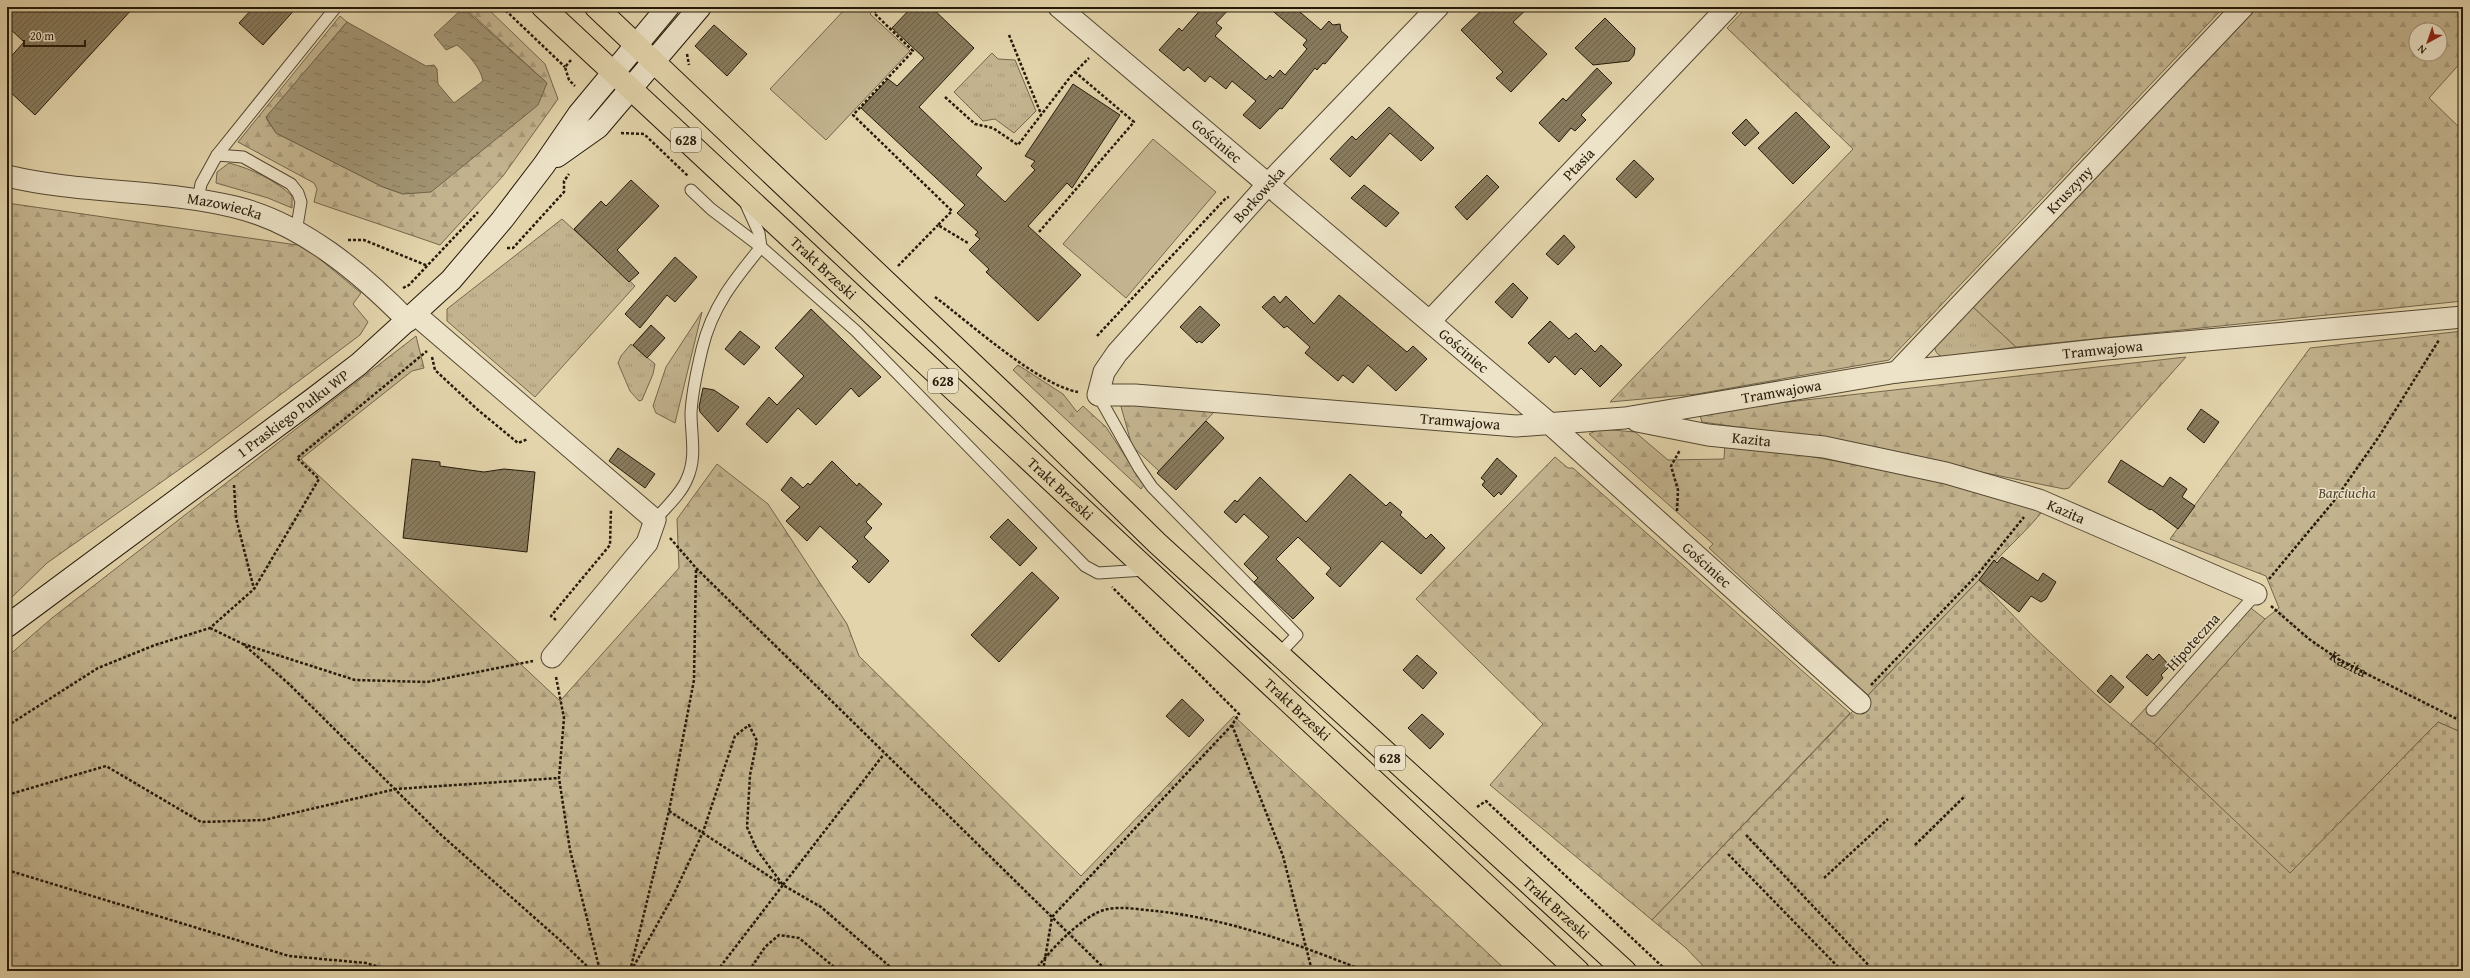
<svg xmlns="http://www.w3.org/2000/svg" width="2470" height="978" viewBox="0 0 2470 978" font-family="'Gentium Book Plus',serif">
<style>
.grass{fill:url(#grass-tufts);stroke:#74674c}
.forest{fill:url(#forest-firs);stroke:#74674c;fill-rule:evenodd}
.cemetery{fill:url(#cemetery-stones);stroke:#74674c}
.pitch{fill:#c3b48f;stroke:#74674c}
.water{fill:url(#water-ripples);stroke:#706449}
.building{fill:url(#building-hatch);stroke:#251a09}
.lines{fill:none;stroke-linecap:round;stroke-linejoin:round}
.lane-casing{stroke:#544832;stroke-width:13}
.street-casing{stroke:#544832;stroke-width:23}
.secondary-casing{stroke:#251a09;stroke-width:24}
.primary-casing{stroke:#251a09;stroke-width:24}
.path{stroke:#251a09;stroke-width:2.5;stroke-dasharray:3 2;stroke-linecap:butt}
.lane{stroke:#ede3c8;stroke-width:11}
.street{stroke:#ede3c8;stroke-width:21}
.secondary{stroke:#ede3c8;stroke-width:22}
.primary{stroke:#e3d4ab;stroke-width:22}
.labels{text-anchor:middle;stroke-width:3;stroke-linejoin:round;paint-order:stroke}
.shield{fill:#ede3c8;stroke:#615642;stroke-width:1}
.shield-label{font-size:14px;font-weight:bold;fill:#251a09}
.street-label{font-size:15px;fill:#251a09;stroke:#ede3c8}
.park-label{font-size:15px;font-style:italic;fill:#544831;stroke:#ede3c8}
</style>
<defs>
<pattern id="grass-tufts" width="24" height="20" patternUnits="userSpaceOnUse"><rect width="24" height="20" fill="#c3b48f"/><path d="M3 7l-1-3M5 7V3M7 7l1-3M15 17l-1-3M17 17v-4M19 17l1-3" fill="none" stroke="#a79a7a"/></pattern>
<pattern id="forest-firs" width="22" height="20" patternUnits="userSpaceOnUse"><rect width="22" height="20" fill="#c3b48f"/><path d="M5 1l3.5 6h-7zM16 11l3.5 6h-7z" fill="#a79a7a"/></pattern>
<pattern id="cemetery-stones" width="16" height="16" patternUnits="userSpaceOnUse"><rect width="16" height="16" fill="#c3b48f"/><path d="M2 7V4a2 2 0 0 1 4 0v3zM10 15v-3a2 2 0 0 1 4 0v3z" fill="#a79a7a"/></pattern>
<pattern id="water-ripples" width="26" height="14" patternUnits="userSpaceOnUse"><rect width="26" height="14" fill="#a29574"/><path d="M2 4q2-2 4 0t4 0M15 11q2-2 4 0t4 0" fill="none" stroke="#84795d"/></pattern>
<pattern id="building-hatch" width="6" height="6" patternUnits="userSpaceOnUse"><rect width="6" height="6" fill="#887b5d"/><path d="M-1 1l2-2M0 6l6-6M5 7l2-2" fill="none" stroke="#6f644b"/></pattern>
</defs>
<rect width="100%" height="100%" fill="#e3d4ab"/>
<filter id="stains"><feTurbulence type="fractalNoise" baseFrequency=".005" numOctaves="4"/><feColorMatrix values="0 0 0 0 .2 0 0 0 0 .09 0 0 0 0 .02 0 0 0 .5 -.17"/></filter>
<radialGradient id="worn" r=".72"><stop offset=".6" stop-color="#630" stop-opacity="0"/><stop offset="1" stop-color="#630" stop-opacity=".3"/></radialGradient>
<g class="grass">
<path d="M992 53 998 59 1015 60 1036 111 1014 133 995 119 983 121 954 92Z"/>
<path d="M229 163C252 169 275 180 292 196V208L268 198 216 183 217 172Z"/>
<path d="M562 219 635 286 535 397 447 321V309Z"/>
<path d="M1971 305 2016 347 1944 358C1937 355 1934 351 1935 344Z"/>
<path d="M702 312 675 423 656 413 653 406 666 367Z"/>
<path d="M631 344 655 364 653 374 642 400 639 401 630 391 618 363 621 356Z"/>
<path d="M2243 602 2265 619 2154 744 2131 724Z"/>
</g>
<g class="forest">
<path d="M464 7H486L545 64 558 99 503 176 440 245 314 202 317 189 314 183 238 142 340 16 347 22 266 118 276 133 383 187 403 194 547 83Z"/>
<path d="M1747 7H2224L1889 360 1697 394 1610 402 1853 149 1727 28Z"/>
<path d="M2255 7H2463V60L2429 98 2463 131V301L2016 347 1971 305ZM2416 30H2440V54H2416Z"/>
<path d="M7 203 304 246 361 293 353 304 368 322 360 335 204 452 47 563 7 602Z"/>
<path d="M2463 331V733L2438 722 2290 874 2154 744 2265 619 2279 608 2266 576 2170 539 2310 348Z"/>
<path d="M416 336 424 368 412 371 301 459 560 701 679 568 677 519 717 464 768 504 847 624 859 656 1081 876 1234 716 1507 971H7V657L52 618Z"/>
<path d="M2186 357 2069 488 2064 489 1809 437 1702 422 1699 412Z"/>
<path d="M1018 365 1063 394 1077 412 1083 406 1106 427 1144 485 1141 489 1013 370Z"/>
<path d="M1120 403 1214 412 1159 471 1132 446Z"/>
<path d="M1600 429 1635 432 1668 460 1724 459 1725 442C1833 459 1939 480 2045 508 2025 534 1999 554 1979 580L1868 695 1709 548 1713 544 1589 434Z"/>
<path d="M1555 457 1568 468H1573L1850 713 1652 920 1490 785 1543 724 1416 599Z"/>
</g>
<path class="cemetery" d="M1979 580 2032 635 2095 694 2154 744 2290 873 2438 722 2463 733V959L2452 971H1708L1686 948 1652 920Z"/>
<g class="pitch">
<path d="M847 7H876L870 14 910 51 826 140 770 89Z"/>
<path d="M1153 139 1216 192 1126 298 1063 244Z"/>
</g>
<path class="water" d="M463 8 547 83 538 105 431 192 403 194 383 187 276 133 266 117 347 22 426 66 434 65 437 69 438 84 454 103 483 81C481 68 467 53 457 45L446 50 434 35Z"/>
<g class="building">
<path d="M7 7H134L35 115 7 89V61L24 42 7 26Z"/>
<path d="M254 7H297L263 45 239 23Z"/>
<path d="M912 7H931L974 48 919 107 982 168 976 175 1005 202 1035 170 1031 166 1035 161 1025 156 1073 84 1120 115 1072 188 1067 183 1028 226 1081 275 1038 321 986 272 989 269 969 250 980 239 975 235 978 232 957 213 965 205 861 108 888 79 897 86 924 58 892 28Z"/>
<path d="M1203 7H1231L1216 23 1222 28 1215 36 1266 80 1270 75 1273 78 1280 70 1285 75 1307 49 1303 45 1307 40 1268 7H1294L1321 30 1329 21 1333 25 1340 24 1341 31 1348 37 1325 64 1323 63 1317 70 1315 68 1282 109 1280 108 1260 129 1243 115 1256 101 1232 81 1226 89 1210 76 1205 82 1188 67 1184 71 1159 50 1179 28 1182 31Z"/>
<path d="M1485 7H1529L1513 22 1547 54 1511 92 1496 78 1503 72 1461 30Z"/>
<path d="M1605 18 1635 48 1634 55 1629 61 1593 65 1575 48Z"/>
<path d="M714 25 747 54 727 76 695 46Z"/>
<path d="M1597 68 1612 83 1581 115 1586 120 1575 131 1571 128 1559 142 1539 123 1563 98 1566 101Z"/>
<path d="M1389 107 1434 148 1421 161 1390 133 1350 177 1330 159 1352 136 1356 140Z"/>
<path d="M1796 112 1830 147 1793 184 1758 148Z"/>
<path d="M1746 119 1759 133 1745 146 1732 133Z"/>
<path d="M1634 160 1654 179 1636 198 1616 179Z"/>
<path d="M1487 175 1499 187 1467 220 1455 207Z"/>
<path d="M631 180 659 206 617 250 639 273 629 282 574 229 601 201 606 206Z"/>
<path d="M1364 185 1399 213 1386 227 1351 198Z"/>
<path d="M1564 235 1575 247 1558 265 1546 254Z"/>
<path d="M675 257 697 277 675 302 667 295 640 328 625 314Z"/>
<path d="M1513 283 1528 298 1512 318 1495 302Z"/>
<path d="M1339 295 1407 352 1413 346 1427 359 1396 391 1368 365 1353 383 1343 375 1338 381 1305 353 1310 347 1287 326 1284 328 1262 307 1274 296 1280 303 1286 296 1314 324Z"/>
<path d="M1200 306 1220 325 1202 343 1199 341 1197 343 1180 327Z"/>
<path d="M811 309 881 377 859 397 851 388 816 425 798 408 767 443 746 424 769 397 777 405 804 376 775 348Z"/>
<path d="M1550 321 1569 339 1576 333 1595 352 1601 345 1622 365 1600 387 1581 368 1575 375 1555 356 1549 363 1528 343Z"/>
<path d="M651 325 665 338 647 358 633 345Z"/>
<path d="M740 331 760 347 744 365 725 349Z"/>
<path d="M703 388 714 390 739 407 718 432 700 412 699 407Z"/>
<path d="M2201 409 2219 422 2204 443 2187 429Z"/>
<path d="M1206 421 1224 438 1176 490 1157 473Z"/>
<path d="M618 448 655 474 645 488 609 461Z"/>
<path d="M1497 458 1517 476 1501 495 1499 492 1494 497 1482 485 1485 481 1481 478Z"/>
<path d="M412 459 440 462V466L484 472 504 469 535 472 527 552 403 538Z"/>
<path d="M2121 460 2163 487 2170 477 2187 489 2182 497 2195 506 2178 529 2151 509 2150 510 2108 482Z"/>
<path d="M832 461 857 486 859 483 882 504 866 522 872 528 864 537 889 561 869 583 852 567 858 561 820 526 807 541 786 521 800 507 781 490 791 477 803 488 808 483 810 485Z"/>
<path d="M1350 474 1386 506 1390 502 1402 512 1400 515 1426 539 1431 534 1445 548 1421 574 1382 541 1340 587 1326 574 1331 568 1298 537 1276 559 1314 598 1293 619 1254 582 1258 578 1244 564 1269 537 1244 514 1236 523 1224 512 1235 500 1237 502 1260 477 1306 522Z"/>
<path d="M1008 519 1037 548 1020 566 990 537Z"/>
<path d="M2002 557 2038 581 2043 573 2056 582 2046 599 2041 602 2031 596 2019 612 1979 580 1994 560 1997 563Z"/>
<path d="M1032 572 1059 598 999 662 971 635Z"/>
<path d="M2147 654 2153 660 2159 654 2170 666 2161 675 2163 678 2147 696 2126 677Z"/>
<path d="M1417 655 1437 673 1423 689 1403 670Z"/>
<path d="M2111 675 2124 687 2110 703 2097 691Z"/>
<path d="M1182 699 1204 720 1189 737 1166 716Z"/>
<path d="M1422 714 1444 734 1430 749 1408 728Z"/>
</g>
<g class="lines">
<g class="lane-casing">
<g id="lane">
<path d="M217 155 243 157 291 184 298 193 301 202 296 232"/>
<path d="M691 190 711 209 761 247 856 331 1085 566 1098 573 1145 570"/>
<path d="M198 200 201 184 217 155 336 7"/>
<path d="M1098 395 1139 468 1152 487 1297 635 1278 655"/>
<path d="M655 520C666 507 681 494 687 479 697 457 691 436 691 413 692 392 697 370 702 349 712 307 734 280 761 247L759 233 745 202"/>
<path d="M2152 710 2256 594"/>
</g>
</g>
<g class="street-casing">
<g id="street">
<path id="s2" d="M1059 7 1549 423 1860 703"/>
<path id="s3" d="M1438 7 1269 183 1117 353 1104 372 1098 395H1135L1516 426 1625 418 1897 372 2106 349 2463 317"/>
<path id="s4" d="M7 176C82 194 161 189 235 207 302 223 361 273 408 321"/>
<path d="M415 314 655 520 647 543 552 657"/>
<path id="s5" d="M1430 321 1728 7"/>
<path id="s6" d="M1897 372 2243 7"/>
<path id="s7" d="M1637 421 1708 435 1824 447 1946 473 2039 500 2256 594"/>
</g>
</g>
<g class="secondary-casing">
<g id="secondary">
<path d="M557 156 598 127 700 7"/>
<path id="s8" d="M7 626 312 400 359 364 451 280 502 220 544 165 579 114 668 7"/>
</g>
</g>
<g class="primary-casing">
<g id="primary">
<path id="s9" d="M543 7 1578 971"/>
<path id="s10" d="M596 7 1019 408 1157 543 1625 971"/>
</g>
</g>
<g class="path">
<path d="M502 7 565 67"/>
<path d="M880 7 874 13 913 51 853 115 952 211 938 225 968 243"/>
<path d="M1009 35 1041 114"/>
<path d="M687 54 689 65"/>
<path d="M571 60 565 67 569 80 575 86"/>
<path d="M945 97 975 124 993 128 1018 145 1071 76 1089 58"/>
<path d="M621 133 644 134 688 176"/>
<path d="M1039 232 1134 122 1075 72"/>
<path d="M348 240H364L428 266"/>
<path d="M507 248H513L564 192V181L569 174"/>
<path d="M898 266 938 225"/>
<path d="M403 288 409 285 478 212"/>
<path d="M935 297C970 323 1038 385 1078 392"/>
<path d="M1097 336 1226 198 1229 197"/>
<path d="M432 357 435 370 478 410 518 443 528 439"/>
<path d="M234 485 236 518 254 589"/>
<path d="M1677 511 1678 490 1671 466 1680 450"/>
<path d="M670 538 696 568 1107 971"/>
<path d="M2269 579 2334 501 2378 438 2439 340"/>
<path id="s1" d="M2271 606 2309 639 2341 661 2463 722"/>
<path d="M556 620 551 616 610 545 611 509"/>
<path d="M210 628 243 644 289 684 439 833 562 942 592 971"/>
<path d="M243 644 355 680 427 682 533 661"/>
<path d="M556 677 564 718 559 778 570 850 600 971"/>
<path d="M1871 685 1978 574 2024 517"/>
<path d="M1232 725 1283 856 1312 971"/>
<path d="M7 726 98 668 155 645 210 628 254 589 319 479 297 458 427 351"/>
<path d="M7 795 106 766 201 822 264 820 396 789 559 778"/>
<path d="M1477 807 1486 801 1667 971"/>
<path d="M669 811 781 884"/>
<path d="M1746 835 1874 971"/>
<path d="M1915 845 1965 796"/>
<path d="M1728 854 1842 971"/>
<path d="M7 870 289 956 366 963 392 971"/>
<path d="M1824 878 1888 819"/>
<path d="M783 885 884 754"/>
<path d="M630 971 669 811 694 680 696 568"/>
<path d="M631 971 672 898 703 832 735 736 749 725 757 741 750 775 747 827 757 850 783 885"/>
<path d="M717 971 783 885 821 907 895 971"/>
<path d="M749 971 765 947 779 935 799 938 839 971"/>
<path d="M1035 971C1048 952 1084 913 1108 909 1123 906 1141 910 1156 911 1229 919 1297 944 1365 971"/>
<path d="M1043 971 1052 917 1232 725 1239 714 1112 587"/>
</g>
<use href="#lane" class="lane"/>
<use href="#street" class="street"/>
<use href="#secondary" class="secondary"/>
<use href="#primary" class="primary"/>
</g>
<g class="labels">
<g class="shield">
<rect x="671" y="128" width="30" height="24" rx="3"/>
<rect x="928" y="369" width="30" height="24" rx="3"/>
<rect x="1375" y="746" width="30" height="24" rx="3"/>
</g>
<g class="shield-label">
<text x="686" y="145">628</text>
<text x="943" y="386">628</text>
<text x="1390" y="763">628</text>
</g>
<g class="street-label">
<text dy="5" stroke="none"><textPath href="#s2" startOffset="207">Gościniec</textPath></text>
<text dy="5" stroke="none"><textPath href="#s5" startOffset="216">Ptasia</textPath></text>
<text dy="5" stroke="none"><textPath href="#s6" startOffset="251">Kruszyny</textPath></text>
<text transform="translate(1259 195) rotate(-48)" y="5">Borkowska</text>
<text dy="5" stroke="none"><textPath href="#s4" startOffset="220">Mazowiecka</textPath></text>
<text dy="5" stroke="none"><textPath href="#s9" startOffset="383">Trakt Brzeski</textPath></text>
<text dy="5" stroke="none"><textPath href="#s2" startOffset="531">Gościniec</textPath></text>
<text dy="5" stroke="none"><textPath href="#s3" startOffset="1530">Tramwajowa</textPath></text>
<text dy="5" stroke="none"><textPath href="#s3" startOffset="1206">Tramwajowa</textPath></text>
<text dy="5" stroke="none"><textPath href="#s8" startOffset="356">1 Praskiego Pułku WP</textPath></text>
<text dy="5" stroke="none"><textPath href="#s3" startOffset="882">Tramwajowa</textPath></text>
<text dy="5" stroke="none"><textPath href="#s7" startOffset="116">Kazita</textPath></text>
<text dy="5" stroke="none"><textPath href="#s9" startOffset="707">Trakt Brzeski</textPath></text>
<text dy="5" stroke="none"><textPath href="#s7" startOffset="440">Kazita</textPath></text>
<text dy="5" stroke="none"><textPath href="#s2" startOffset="855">Gościniec</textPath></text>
<text transform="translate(2193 642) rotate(-48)" y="5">Hipoteczna</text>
<text dy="5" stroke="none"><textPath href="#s1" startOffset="97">Kazita</textPath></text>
<text dy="5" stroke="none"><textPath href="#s9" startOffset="1031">Trakt Brzeski</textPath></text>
<text dy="5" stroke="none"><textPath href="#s10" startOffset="1317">Trakt Brzeski</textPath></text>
</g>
<g class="park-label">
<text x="2347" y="498">Barciucha</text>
</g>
</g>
<rect width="2470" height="978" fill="none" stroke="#e3d4ab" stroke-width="24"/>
<rect x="8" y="8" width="2454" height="962" fill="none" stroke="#251a09" stroke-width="2"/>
<rect x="12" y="12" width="2446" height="954" fill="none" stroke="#251a09"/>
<g transform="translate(2428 42) rotate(220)"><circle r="19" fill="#ede3c8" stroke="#9d937c"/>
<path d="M0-3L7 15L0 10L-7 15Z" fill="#8f2418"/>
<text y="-6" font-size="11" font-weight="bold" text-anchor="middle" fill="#251a09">N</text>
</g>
<path d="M24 40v6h61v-6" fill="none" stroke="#251a09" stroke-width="2"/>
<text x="30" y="40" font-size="12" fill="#251a09" stroke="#ede3c8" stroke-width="3" paint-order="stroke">20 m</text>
<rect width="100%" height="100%" filter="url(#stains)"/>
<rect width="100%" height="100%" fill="url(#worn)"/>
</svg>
